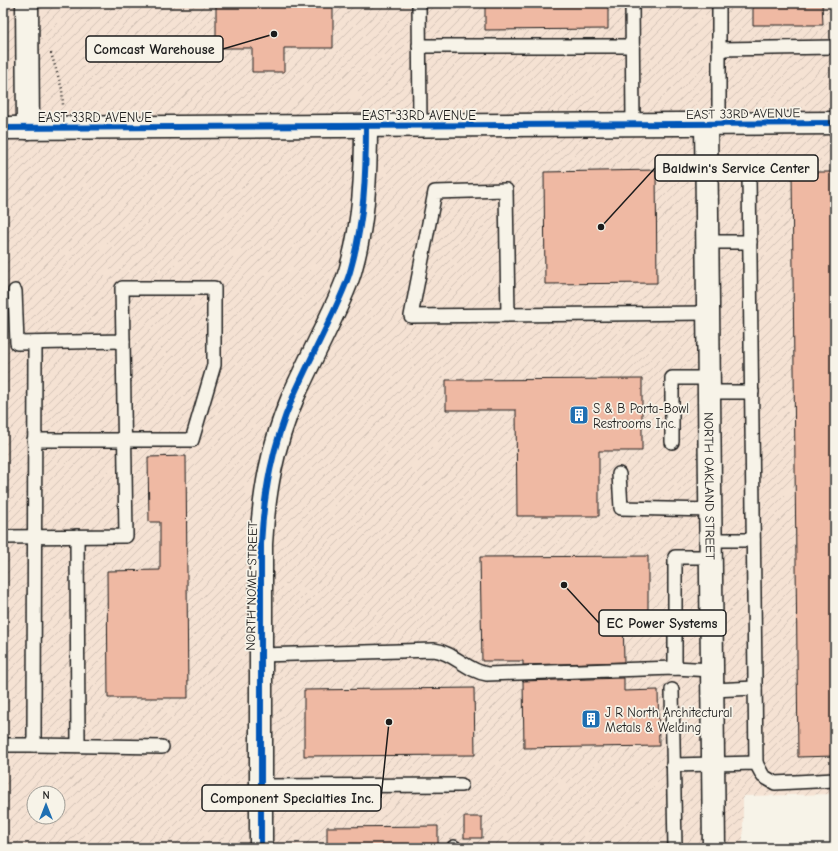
<svg xmlns="http://www.w3.org/2000/svg" width="838" height="851" viewBox="0 0 838 851" font-family="'Comic Neue',sans-serif">
<style>
.industrial{fill:url(#industrial-furrows);fill-rule:evenodd}
.building{fill:#efb9a3;stroke:#1c1c1c}
.lines{fill:none;stroke-linecap:round;stroke-linejoin:round}
.service-casing{stroke:#1c1c1c;stroke-width:16}
.minor-casing{stroke:#1c1c1c;stroke-width:25}
.tertiary-casing{stroke:#1c1c1c;stroke-width:25}
.path{stroke:#1c1c1c;stroke-width:2.5;stroke-dasharray:1 3;stroke-linecap:butt}
.service{stroke:#f7f3e8;stroke-width:13}
.minor{stroke:#f7f3e8;stroke-width:22}
.tertiary{stroke:#f7f3e8;stroke-width:22}
.cycleway-casing{stroke:#f7f3e8;stroke-width:8}
.cycleway{stroke:#0057b8;stroke-width:6}
.labels{text-anchor:middle;stroke-width:3.5;stroke-linejoin:round;paint-order:stroke}
.street-label{font-size:13px;fill:#1c1c1c;stroke:#f7f3e8}
.poi-label{font-size:13px;fill:#1c1c1c;stroke:#f7f3e8;text-anchor:start}
.leader{fill:none;stroke:#1c1c1c;stroke-width:1.5}
.callout-dot{fill:#1c1c1c;stroke:#f7f3e8;stroke-width:1.5}
.callout{fill:#f7f3e8;stroke:#1c1c1c;stroke-width:1.5}
.callout-label{font-size:14px;text-anchor:middle;font-weight:bold;fill:#1c1c1c}
</style>
<defs>
<pattern id="industrial-furrows" width="10" height="10" patternUnits="userSpaceOnUse"><rect width="10" height="10" fill="#f5e2d3"/><path d="M-1 1l2-2M0 10L10 0M9 11l2-2" fill="none" stroke="#d1c1b5"/></pattern>
</defs>
<rect width="100%" height="100%" fill="#f7f3e8"/>
<filter id="ink" filterUnits="userSpaceOnUse"><feTurbulence type="fractalNoise" baseFrequency=".025" numOctaves="2"/><feDisplacementMap in="SourceGraphic" scale="8" xChannelSelector="R" yChannelSelector="G"/><feConvolveMatrix kernelMatrix="1 2 1 2 8 2 1 2 1" color-interpolation-filters="sRGB"/></filter>
<g filter="url(#ink)">
<path class="industrial" d="M3 3H835V794L743 796V848H3ZM34 793H58V817H34Z"/>
<g class="building">
<path d="M216 3H333V48H284V72H252V48H216Z"/>
<path d="M485 3H608V29L485 30Z"/>
<path d="M753 3H822L823 25H753Z"/>
<path d="M656 170 657 283 545 284 544 172Z"/>
<path d="M792 172H835V756L798 757Z"/>
<path d="M642 379V451H599V516H517L516 410H446V380Z"/>
<path d="M186 456 188 698H108L107 571 160 570V522H149L148 457Z"/>
<path d="M648 556V613L623 614 624 662 523 665V661H482L480 557Z"/>
<path d="M624 678V691L658 690 659 746 524 748 523 681Z"/>
<path d="M474 688 475 755 304 756V690Z"/>
<rect x="464" y="817" width="18" height="21"/>
<path d="M438 826V848H327V827Z"/>
</g>
<g class="lines">
<g class="service-casing">
<g id="service">
<path d="M419 3 420 126"/>
<path d="M632 3 633 125"/>
<path d="M719 3V124"/>
<path d="M419 46H632"/>
<path d="M719 49 835 47"/>
<path d="M749 176 756 763"/>
<path d="M708 242H750"/>
<path d="M15 291 17 343 123 341 122 288H214V365L192 440H34"/>
<path d="M508 315 506 190 435 192 411 316 708 313"/>
<path d="M35 343 34 745 162 747"/>
<path d="M709 392H752"/>
<path d="M672 442V378H709"/>
<path d="M619 474 621 508 711 510"/>
<path d="M77 536 78 745"/>
<path d="M3 537 126 536 123 341"/>
<path d="M711 540H753"/>
<path d="M261 655 434 650C453 652 467 671 487 674L675 668 712 670"/>
<path d="M675 668V557H711"/>
<path d="M672 690 675 848"/>
<path d="M713 690 755 688"/>
<path d="M3 745H34"/>
<path d="M673 765 756 763 763 776 775 783 835 780"/>
<path d="M261 786 461 785"/>
<path d="M454 848V847"/>
</g>
</g>
<g class="minor-casing">
<g id="minor">
<path d="M27 3 28 128"/>
<path id="s1" d="M706 124 714 848"/>
</g>
</g>
<g class="tertiary-casing">
<g id="tertiary">
<path d="M3 128 835 123"/>
<path d="M261 848V544C264 492 272 446 293 397 305 370 319 343 332 315 339 300 347 284 351 268 364 222 366 174 366 127"/>
</g>
</g>
<path class="path" d="M51 53 62 89 63 105"/>
<use href="#service" class="service"/>
<use href="#minor" class="minor"/>
<use href="#tertiary" class="tertiary"/>
<g class="cycleway-casing">
<g id="cycleway">
<path d="M3 128 835 123"/>
<path d="M261 848V544C264 492 272 446 293 397 305 370 319 343 332 315 339 300 347 284 351 268 364 222 366 174 366 127"/>
</g>
</g>
<use href="#cycleway" class="cycleway"/>
</g>
</g>
<defs>
<g id="building-square" transform="scale(1)"><rect x="-9" y="-9" width="18" height="18" rx="4" fill="#1f6fb2" stroke="#f7f3e8"/><path d="M-4-6H4V6H1V3H-1V6H-4ZM-2.5-4.3h1.7v1.8h-1.7ZM.8-4.3h1.7v1.8H.8ZM-2.5-1h1.7V.8h-1.7ZM.8-1h1.7V.8H.8Z" fill="#fff"/></g>
</defs>
<g fill-rule="evenodd">
<use href="#building-square" x="579" y="415"/>
<use href="#building-square" x="591" y="719"/>
</g>
<g class="labels">
<g class="street-label">
<text transform="translate(743 113) rotate(-1)" y="5">EAST 33RD AVENUE</text>
<text x="419" y="120">EAST 33RD AVENUE</text>
<text x="95" y="122">EAST 33RD AVENUE</text>
<text dy="5" stroke="none"><textPath href="#s1" startOffset="362">NORTH OAKLAND STREET</textPath></text>
<text transform="translate(251 586) rotate(-89)" y="5">NORTH NOME STREET</text>
</g>
<g class="poi-label">
<text x="593" y="413">S &amp; B Porta-Bowl<tspan x="593" dy="15">Restrooms Inc.</tspan></text>
<text x="605" y="717">J R North Architectural<tspan x="605" dy="15">Metals &amp; Welding</tspan></text>
</g>
</g>
<path class="leader" d="M274 34L223 49M601 227L655 168M564 585L599 623M389 722L381 798"/>
<g class="callout-dot">
<circle cx="274" cy="34" r="4"/>
<circle cx="601" cy="227" r="4"/>
<circle cx="564" cy="585" r="4"/>
<circle cx="389" cy="722" r="4"/>
</g>
<g class="callout">
<rect x="86" y="36" width="137" height="26" rx="4"/>
<rect x="655" y="155" width="163" height="26" rx="4"/>
<rect x="599" y="610" width="127" height="26" rx="4"/>
<rect x="202" y="785" width="179" height="26" rx="4"/>
</g>
<g class="callout-label">
<text x="154" y="54">Comcast Warehouse</text>
<text x="736" y="173">Baldwin's Service Center</text>
<text x="662" y="628">EC Power Systems</text>
<text x="292" y="803">Component Specialties Inc.</text>
</g>
<rect width="838" height="851" fill="none" stroke="#f7f3e8" stroke-width="16"/>
<rect x="8" y="8" width="822" height="835" fill="none" stroke="#1c1c1c" stroke-width="1.5" filter="url(#ink)"/>
<g transform="translate(46 805)"><circle r="19" fill="#f7f3e8" stroke="#9f9d96"/>
<path d="M0-3L7 15L0 10L-7 15Z" fill="#1f6fb2"/>
<text y="-6" font-size="11" font-weight="bold" text-anchor="middle" fill="#1c1c1c">N</text>
</g>
</svg>
